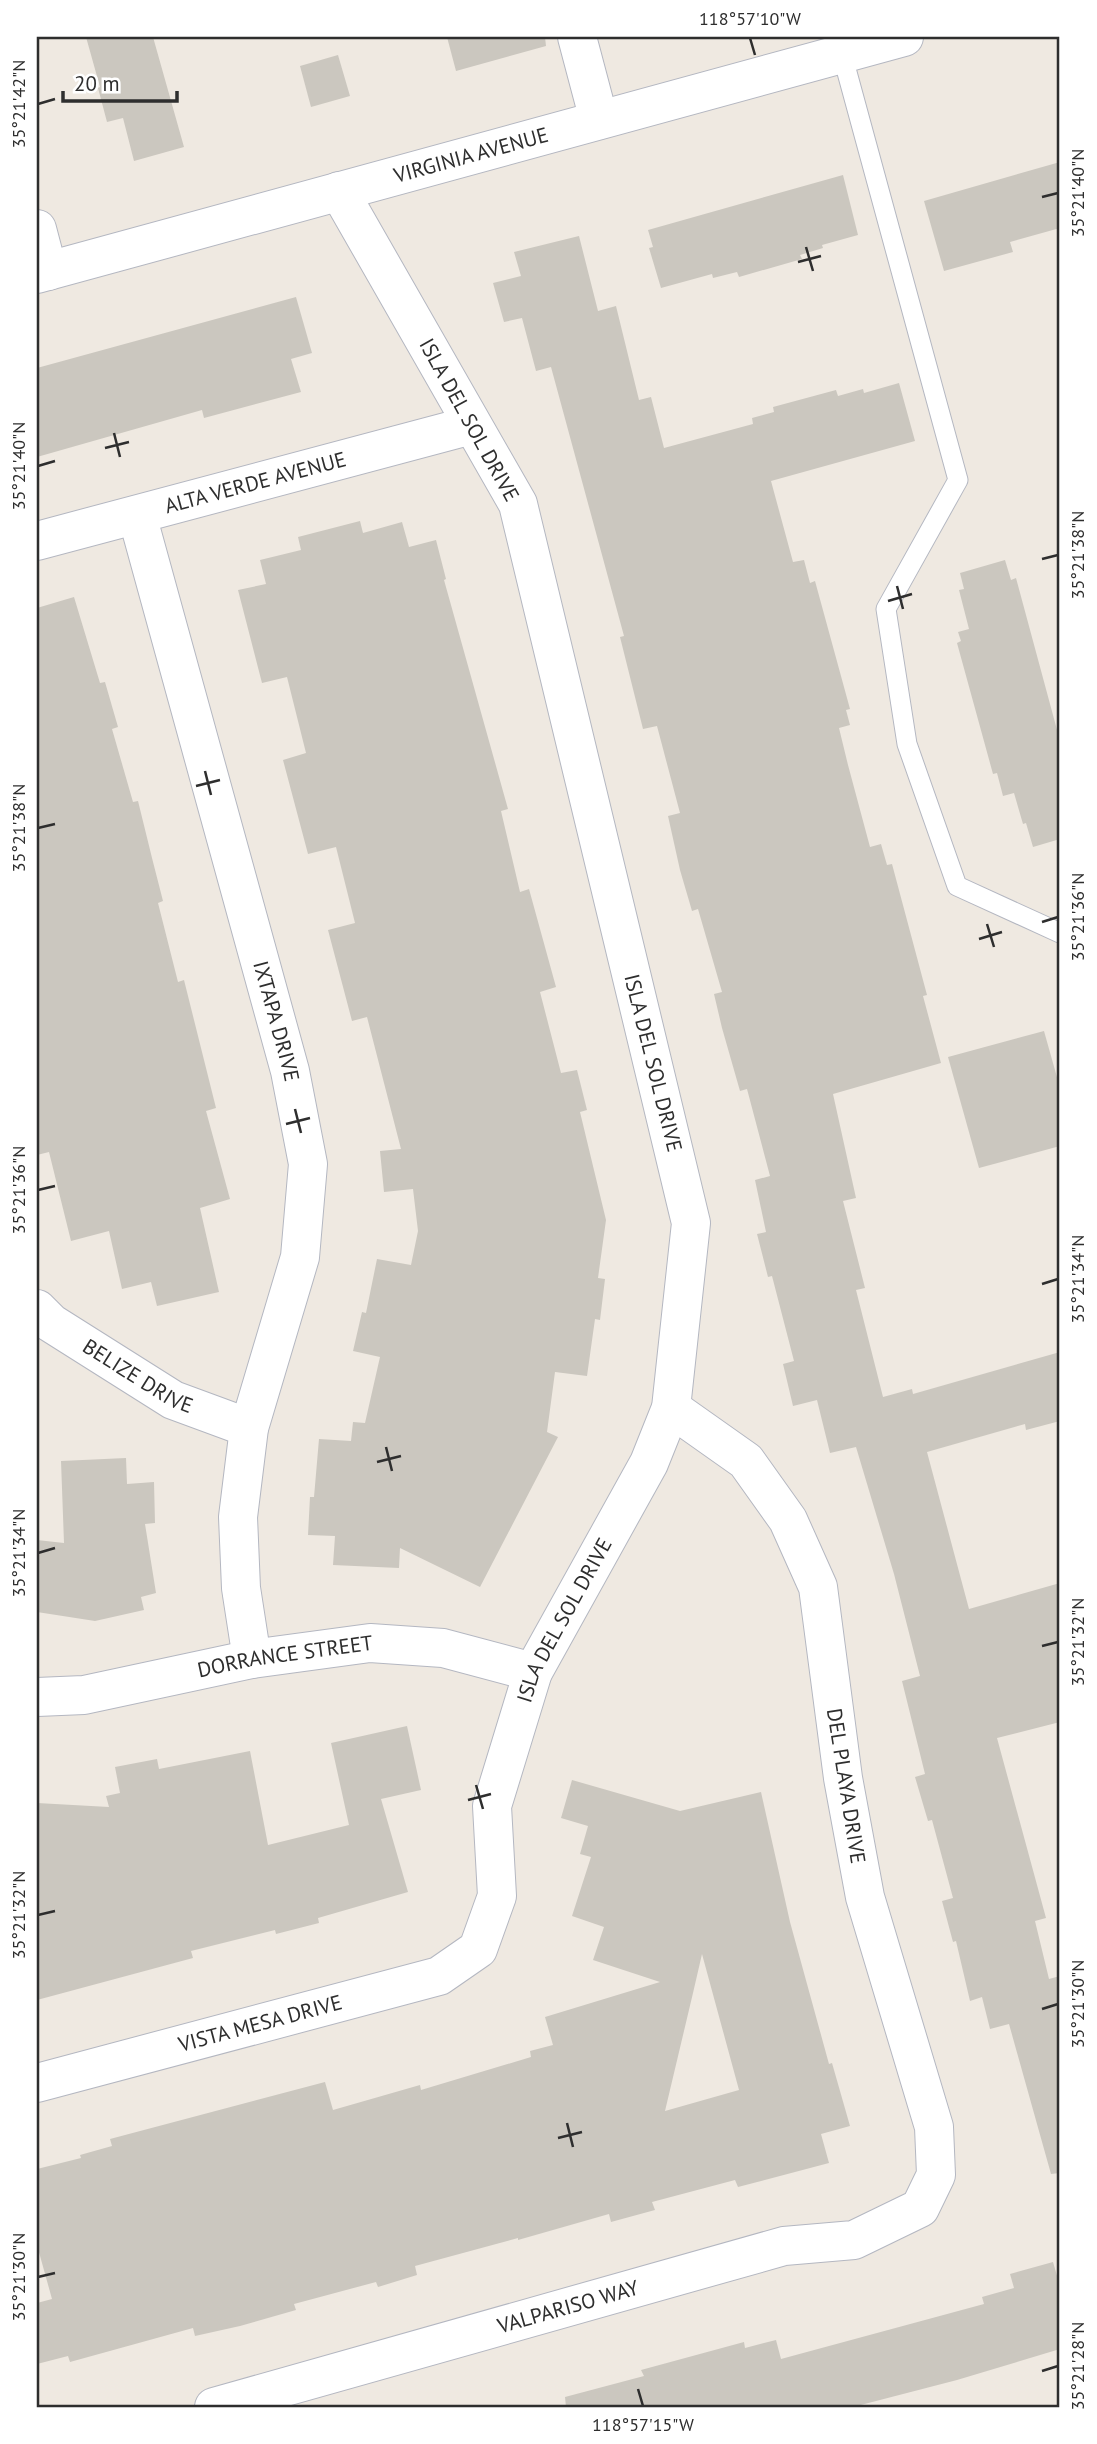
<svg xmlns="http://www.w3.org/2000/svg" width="1097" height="2444" viewBox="0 0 1097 2444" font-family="'PT Sans',sans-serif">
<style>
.building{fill:#cbc7bf;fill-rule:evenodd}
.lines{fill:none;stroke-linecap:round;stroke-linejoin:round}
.service-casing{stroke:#b4b7c1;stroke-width:21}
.minor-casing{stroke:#b4b7c1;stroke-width:40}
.tertiary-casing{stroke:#b4b7c1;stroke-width:40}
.service{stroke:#fff;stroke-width:19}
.minor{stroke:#fff;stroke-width:38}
.tertiary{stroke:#fff;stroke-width:38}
.ticks{fill:none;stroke:#2e2e2e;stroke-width:2.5}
.labels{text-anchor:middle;stroke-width:6;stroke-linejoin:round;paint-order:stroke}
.street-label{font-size:21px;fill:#2e2e2e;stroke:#fff}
.neatline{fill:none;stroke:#2e2e2e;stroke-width:2.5}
.ticks-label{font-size:18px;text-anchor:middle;fill:#2e2e2e}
</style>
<rect width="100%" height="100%" fill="#efe9e1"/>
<g class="building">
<path d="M86 37H153L184 147 134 161 123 118 107 122 98 88 100 87Z"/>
<path d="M447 37H545L546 46 456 71Z"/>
<path d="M338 55 350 96 311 107 300 66Z"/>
<path d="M1060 162V228L1010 242 1013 252 944 271 924 201Z"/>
<path d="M843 175 858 235 822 245 823 248 800 255 802 259 739 277 737 272 713 278 712 274 661 288 649 248 653 247 648 230Z"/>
<path d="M579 236 598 311 616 306 639 400 651 397 664 448 753 424 752 418 774 412 773 407 836 390 838 396 863 389 864 393 899 383 915 441 771 481 793 562 804 560 810 583 815 581 850 709 846 710 850 725 839 728 848 765 870 847 881 844 887 865 892 864 927 995 923 996 941 1063 833 1094 856 1198 843 1201 865 1288 856 1290 883 1397 912 1389 913 1394 1060 1352V1421L1026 1430 1025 1424 927 1452 969 1609 1060 1583V1722L997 1738 1046 1918 1035 1921 1049 1979 1060 1976V2173L1051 2174 1009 2024 990 2029 982 1997 970 2001 956 1941 953 1942 942 1901 953 1898 932 1820 928 1821 915 1777 925 1774 902 1681 920 1676 894 1574 856 1447 830 1453 817 1400 793 1406 783 1364 794 1361 772 1276 768 1277 757 1234 766 1232 755 1180 770 1176 747 1089 740 1091 722 1028 714 994 722 992 698 909 692 911 680 870 668 816 680 813 657 726 643 729 620 637 624 636 551 367 536 371 522 318 504 322 493 283 521 276 514 252Z"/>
<path d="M296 297 312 353 291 359 301 392 204 418 202 410 37 457V368Z"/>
<path d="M360 521 363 533 402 522 409 547 436 540 446 579 444 580 508 809 501 811 520 892 529 889 556 987 540 992 561 1073 577 1070 587 1110 580 1112 606 1220 598 1278 605 1279 600 1320 595 1319 587 1376 555 1372 547 1432 558 1437 480 1587 400 1548 399 1568 333 1565 335 1536 308 1535 310 1497H314L319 1439 351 1441 353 1422 365 1423 380 1357 353 1351 362 1312 366 1313 377 1259 411 1265 418 1231 413 1189 384 1192 380 1151 401 1149 367 1017 352 1021 328 930 355 923 336 847 308 854 283 760 306 753 287 677 262 683 238 590 266 584 260 560 301 550 298 537Z"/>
<path d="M1005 560 1011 580 1016 578 1060 741V839L1033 847 1026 823 1023 824 1014 793 1003 796 997 773 993 774 957 643 961 641 958 632 969 629 959 590 964 589 960 573Z"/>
<path d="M74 597 100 683 105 682 118 727 112 729 133 802 138 801 152 858 163 901 158 903 178 982 184 980 216 1108 206 1111 230 1199 200 1208 219 1292 157 1306 151 1282 122 1289 109 1231 71 1241 49 1152 37 1155V608Z"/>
<path d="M1044 1031 1060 1088V1146L979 1168 948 1057Z"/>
<path d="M126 1458 127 1484 154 1482 155 1523 145 1524 156 1593 141 1597 144 1610 95 1621 37 1612V1540L64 1543 61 1461Z"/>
<path d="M407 1726 421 1790 381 1799 408 1892 318 1918 319 1923 276 1934 275 1930 191 1951 193 1958 37 2000V1803L109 1807 106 1796 120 1793 115 1767 157 1759 159 1769 250 1751 268 1845 349 1825 331 1743Z"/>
<path d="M572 1780 680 1811 761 1792 790 1922 829 2064 832 2063 850 2126 821 2134 829 2163 738 2187 735 2180 652 2202 655 2210 611 2222 609 2214 518 2240V2238L415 2266 417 2275 378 2287 376 2282 294 2304 296 2310 240 2326 195 2336 193 2328 70 2362 68 2356 37 2364V2303L52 2299 37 2245V2169L81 2158 80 2155 112 2146 110 2139 325 2082 333 2110 420 2085 421 2090 531 2057 530 2051 553 2045 545 2017 660 1982 593 1960 604 1927 572 1916 591 1857 580 1854 588 1826 561 1818ZM702 1954 739 2090 665 2111 693 1993Z"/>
<path d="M1053 2262 1060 2286V2349L957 2380 853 2407H566L565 2397 644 2376 641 2370 744 2342 745 2348 776 2340 781 2359 984 2304 982 2297 1014 2288 1010 2274Z"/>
</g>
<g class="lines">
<g class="service-casing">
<path id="service" d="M842 54 958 480 886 609 907 744 957 886 1060 933"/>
</g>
<g class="minor-casing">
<g id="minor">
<path d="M577 37 599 120"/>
<path d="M37 229 48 271"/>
<path id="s1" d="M137 515 290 1071 308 1164 300 1257 249 1428 238 1517 241 1588 252 1659"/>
<path id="s2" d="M37 541 472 425"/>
<path id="s3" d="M37 1309 51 1323 173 1400 249 1428"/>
<path id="s4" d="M37 1697 84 1695 252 1659 370 1643 443 1648 533 1672"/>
<path id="s5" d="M37 2083 439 1976 478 1949 497 1896 492 1806 533 1672 649 1463 671 1408 691 1223 518 504 339 191"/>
<path id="s6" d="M214 2407 784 2246 854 2240 920 2208 936 2175 934 2127 865 1897 843 1778 818 1587 788 1520 746 1461 671 1408"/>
</g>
</g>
<g class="tertiary-casing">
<g id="tertiary">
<path id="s7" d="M37 274 904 37"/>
</g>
</g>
<use href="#service" class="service"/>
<use href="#minor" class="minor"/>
<use href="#tertiary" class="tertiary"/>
</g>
<path class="ticks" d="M750 38 755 55M38 104 55 99M1042 197 1058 193M806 247 813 271M798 262 821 256M114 433 120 457M105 448 129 442M38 466 55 461M1042 559 1058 555M897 586 903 609M888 601 912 594M205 771 211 795M196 786 220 780M38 828 55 824M1042 922 1058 917M987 924 994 947M979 939 1002 932M295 1109 301 1133M286 1124 310 1118M38 1190 55 1186M1042 1284 1058 1279M386 1447 392 1471M377 1462 401 1456M38 1553 55 1548M1042 1646 1058 1642M476 1785 483 1809M468 1800 491 1794M38 1915 55 1911M1042 2009 1058 2004M567 2123 573 2147M558 2138 582 2132M38 2277 55 2273M1042 2371 1058 2366M638 2389 643 2406"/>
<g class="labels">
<g class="street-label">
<text dy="7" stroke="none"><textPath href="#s7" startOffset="450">VIRGINIA AVENUE</textPath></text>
<text transform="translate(469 420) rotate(61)" y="7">ISLA DEL SOL DRIVE</text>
<text dy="7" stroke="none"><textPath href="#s2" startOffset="226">ALTA VERDE AVENUE</textPath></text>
<text dy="7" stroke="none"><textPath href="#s1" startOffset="525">IXTAPA DRIVE</textPath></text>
<text transform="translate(653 1063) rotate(76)" y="7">ISLA DEL SOL DRIVE</text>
<text dy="7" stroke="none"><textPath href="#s3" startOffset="122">BELIZE DRIVE</textPath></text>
<text dy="7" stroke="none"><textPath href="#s5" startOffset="810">ISLA DEL SOL DRIVE</textPath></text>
<text dy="7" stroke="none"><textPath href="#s4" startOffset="252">DORRANCE STREET</textPath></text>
<text transform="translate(846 1786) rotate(81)" y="7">DEL PLAYA DRIVE</text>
<text dy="7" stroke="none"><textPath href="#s5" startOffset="231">VISTA MESA DRIVE</textPath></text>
<text dy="7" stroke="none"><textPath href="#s6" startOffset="368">VALPARISO WAY</textPath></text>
</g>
</g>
<rect width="1097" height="2444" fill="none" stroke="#ffffff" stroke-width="77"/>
<path d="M63 91v10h114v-10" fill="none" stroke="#2e2e2e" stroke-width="3.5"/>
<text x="74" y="91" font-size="21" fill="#2e2e2e" stroke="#ffffff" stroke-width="5" paint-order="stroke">20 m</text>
<rect x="38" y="38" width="1020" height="2368" class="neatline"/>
<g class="ticks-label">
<text x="750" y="25">118°57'10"W</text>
<text transform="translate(19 104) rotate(-90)" y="6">35°21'42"N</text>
<text transform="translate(1078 193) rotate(-90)" y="6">35°21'40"N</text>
<text transform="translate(19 466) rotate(-90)" y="6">35°21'40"N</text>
<text transform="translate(1078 555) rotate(-90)" y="6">35°21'38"N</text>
<text transform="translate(19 828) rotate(-90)" y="6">35°21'38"N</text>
<text transform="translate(1078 917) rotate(-90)" y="6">35°21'36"N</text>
<text transform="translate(19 1190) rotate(-90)" y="6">35°21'36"N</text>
<text transform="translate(1078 1279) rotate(-90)" y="6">35°21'34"N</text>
<text transform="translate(19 1553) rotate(-90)" y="6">35°21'34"N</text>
<text transform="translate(1078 1642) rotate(-90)" y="6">35°21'32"N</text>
<text transform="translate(19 1915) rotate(-90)" y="6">35°21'32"N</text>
<text transform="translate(1078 2004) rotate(-90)" y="6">35°21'30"N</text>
<text transform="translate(19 2277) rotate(-90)" y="6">35°21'30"N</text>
<text transform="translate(1078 2366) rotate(-90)" y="6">35°21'28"N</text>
<text x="643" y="2431">118°57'15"W</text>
</g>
</svg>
